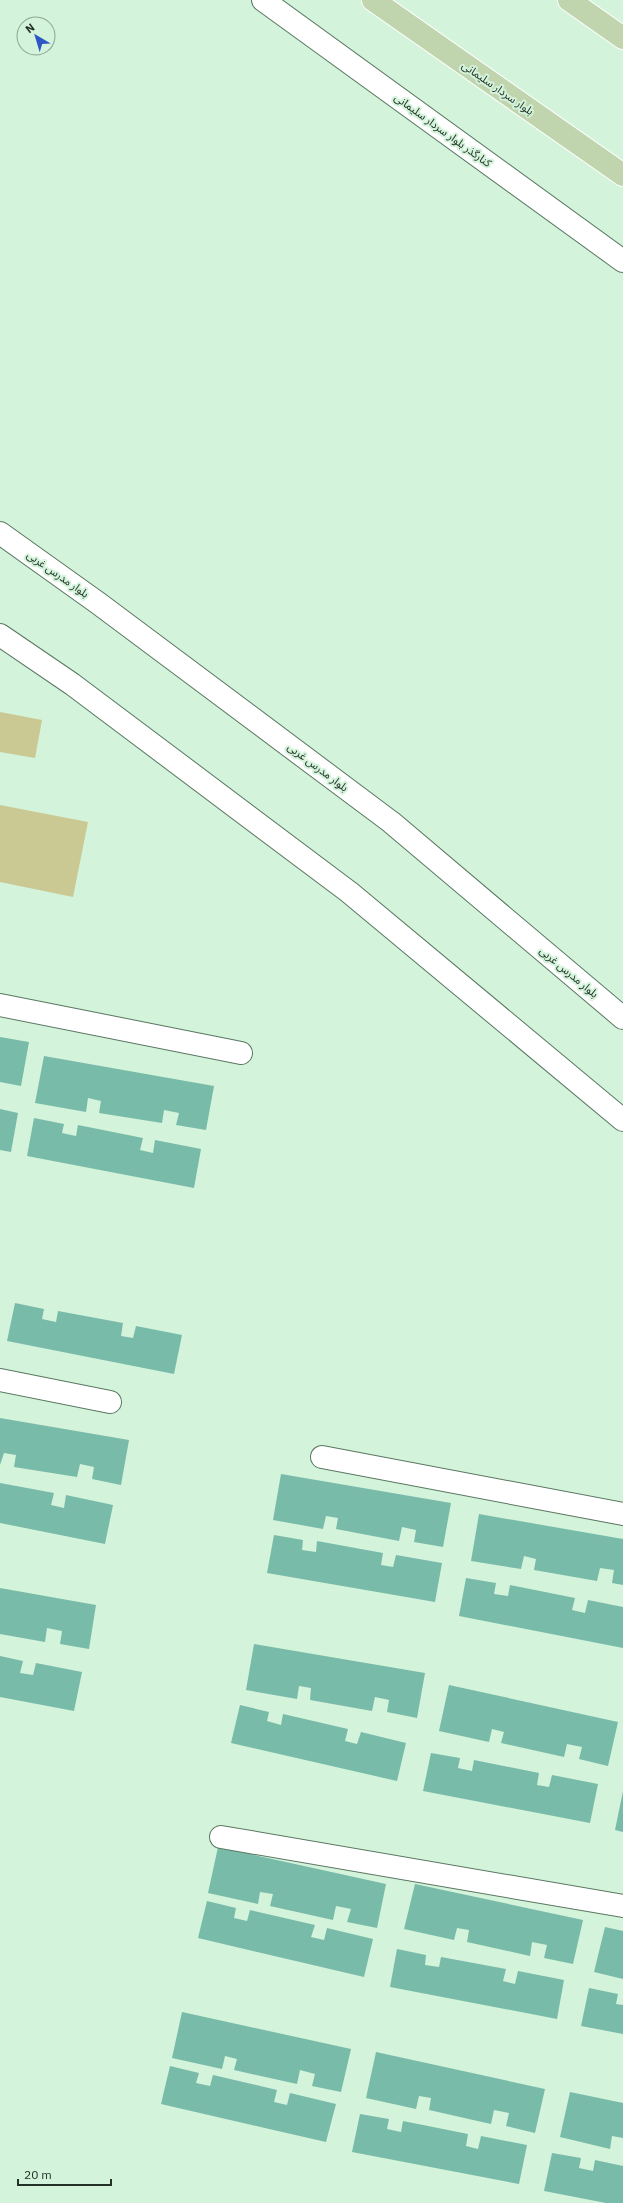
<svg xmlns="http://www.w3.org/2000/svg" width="623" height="2203" viewBox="0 0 623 2203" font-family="'IBM Plex Sans','Noto Sans Arabic',sans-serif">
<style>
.green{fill:#cac993}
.building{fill:#79bba9}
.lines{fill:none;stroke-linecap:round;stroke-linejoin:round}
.minor-casing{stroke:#5a7761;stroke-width:24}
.major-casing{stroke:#fff;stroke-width:24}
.minor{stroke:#fff;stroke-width:22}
.major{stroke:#c0d4ad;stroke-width:22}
.labels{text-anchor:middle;stroke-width:4;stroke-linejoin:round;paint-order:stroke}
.street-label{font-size:11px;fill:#243127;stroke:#d3f3db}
</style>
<rect width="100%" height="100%" fill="#d3f3db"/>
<g class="green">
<path d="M0 712 42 720 35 758 0 752Z"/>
<path d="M0 805 88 822 73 897 0 882Z"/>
</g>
<g class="building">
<path d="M0 1037 29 1042 21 1086 0 1082Z"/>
<path d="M44 1056 214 1086 206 1130 176 1125 179 1113 164 1110 162 1123 99 1113 101 1101 88 1098 86 1112 35 1103Z"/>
<path d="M0 1109 18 1113 11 1152 0 1150Z"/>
<path d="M34 1118 64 1124 62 1133 76 1136 78 1125 143 1138 140 1150 153 1153 155 1140 201 1149 194 1188 27 1156Z"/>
<path d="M15 1303 44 1309 42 1319 56 1322 58 1311 123 1323 121 1336 133 1338 136 1326 182 1335 174 1374 7 1341Z"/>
<path d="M0 1418 129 1440 121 1485 92 1479 94 1467 80 1464 77 1477 14 1467 16 1455 4 1453 0 1465Z"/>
<path d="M281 1474 451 1503 443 1547 414 1542 416 1530 402 1527 399 1541 336 1529 338 1518 326 1516 323 1529 273 1520Z"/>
<path d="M0 1483 54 1493 51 1505 64 1508 66 1495 113 1505 105 1544 0 1523Z"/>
<path d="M479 1514 623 1539V1585L612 1583 614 1570 600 1568 597 1581 534 1570 536 1559 524 1556 521 1569 471 1561Z"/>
<path d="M274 1535 303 1540 302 1550 316 1552 317 1541 383 1553 381 1565 393 1567 396 1555 442 1563 435 1602 267 1573Z"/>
<path d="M466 1578 496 1583 494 1594 508 1596 510 1585 575 1598 572 1610 585 1613 588 1600 623 1607V1648L459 1616Z"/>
<path d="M0 1588 96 1605 89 1649 60 1644 62 1631 47 1628 45 1642 0 1634Z"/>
<path d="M254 1644 425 1673 417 1718 387 1712 389 1700 375 1697 372 1711 310 1700 311 1688 299 1686 297 1699 246 1690Z"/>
<path d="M0 1656 23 1661 20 1673 33 1675 36 1663 82 1672 74 1711 0 1697Z"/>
<path d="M449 1685 618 1722 608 1766 579 1759 582 1747 567 1744 564 1757 501 1743 504 1732 492 1729 489 1742 439 1731Z"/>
<path d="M240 1705 269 1712 267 1721 281 1725 283 1714 348 1729 345 1741 357 1744 361 1732 406 1743 397 1781 231 1743Z"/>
<path d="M431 1753 460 1758 458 1768 472 1771 474 1760 539 1773 537 1785 549 1787 552 1775 598 1784 590 1823 423 1791Z"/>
<path d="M623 1791V1832L615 1830Z"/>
<path d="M218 1847 386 1884 377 1928 347 1922 351 1909 336 1906 333 1920 270 1906 273 1894 260 1892 258 1904 208 1893Z"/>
<path d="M415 1884 583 1920 573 1964 544 1958 547 1945 532 1942 530 1956 467 1942 469 1930 457 1928 454 1940 404 1929Z"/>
<path d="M207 1901 236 1908 234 1918 247 1921 250 1910 315 1925 311 1937 324 1940 327 1928 373 1939 364 1977 198 1938Z"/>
<path d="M605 1927 623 1931V1979L594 1972Z"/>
<path d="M397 1949 426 1955 425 1965 439 1967 441 1957 506 1969 503 1981 515 1984 518 1971 564 1980 557 2019 390 1987Z"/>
<path d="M589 1988 618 1994 616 2004 623 2005V2034L581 2026Z"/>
<path d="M182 2012 351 2049 341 2092 312 2086 315 2074 300 2070 297 2084 234 2070 237 2059 225 2056 222 2069 172 2058Z"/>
<path d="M376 2052 545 2089 535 2133 506 2126 509 2113 494 2110 491 2124 429 2110 431 2098 419 2096 416 2109 366 2098Z"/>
<path d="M170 2066 199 2073 196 2083 210 2086 213 2075 277 2090 274 2102 287 2105 290 2093 336 2104 326 2142 161 2104Z"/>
<path d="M570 2092 623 2103V2138L612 2136 610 2149 560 2137Z"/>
<path d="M360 2114 389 2119 387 2129 401 2132 403 2121 468 2134 466 2146 478 2149 481 2136 527 2145 519 2184 352 2152Z"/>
<path d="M552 2153 581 2158 579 2168 593 2171 595 2160 623 2166V2203H606L544 2191Z"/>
</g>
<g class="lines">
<g class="minor-casing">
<g id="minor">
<path d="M263 0 623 261"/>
<path d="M0 533 98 603 391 822 623 1018"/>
<path d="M0 635 72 684 349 892 623 1120"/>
<path d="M0 1005 241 1053"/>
<path d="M0 1380 110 1402"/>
<path d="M322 1457 623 1514"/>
<path d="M221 1837 623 1906"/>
</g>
</g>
<g class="major-casing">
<g id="major">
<path d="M373 0 623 175"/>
<path d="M569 0 623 38"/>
</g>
</g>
<use href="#minor" class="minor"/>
<use href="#major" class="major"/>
</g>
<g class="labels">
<g class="street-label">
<text transform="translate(498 88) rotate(35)" y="4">بلوار سردار سلیمانی</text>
<text transform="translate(443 130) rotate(36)" y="4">کنارگذر بلوار سردار سلیمانی</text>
<text transform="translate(58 574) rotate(35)" y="4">بلوار مدرس غربی</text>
<text transform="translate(318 767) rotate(37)" y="4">بلوار مدرس غربی</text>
<text transform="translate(569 972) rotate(40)" y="4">بلوار مدرس غربی</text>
</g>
</g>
<g transform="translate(36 36) rotate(322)"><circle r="19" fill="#d3f3db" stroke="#8da593"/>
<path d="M0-3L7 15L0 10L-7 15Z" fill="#2e57c6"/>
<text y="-6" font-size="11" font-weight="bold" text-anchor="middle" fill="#243127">N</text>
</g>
<path d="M18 2179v6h93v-6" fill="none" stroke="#243127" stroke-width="2"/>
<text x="24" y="2179" font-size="12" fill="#243127" stroke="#d3f3db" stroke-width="3" paint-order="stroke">20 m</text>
</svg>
